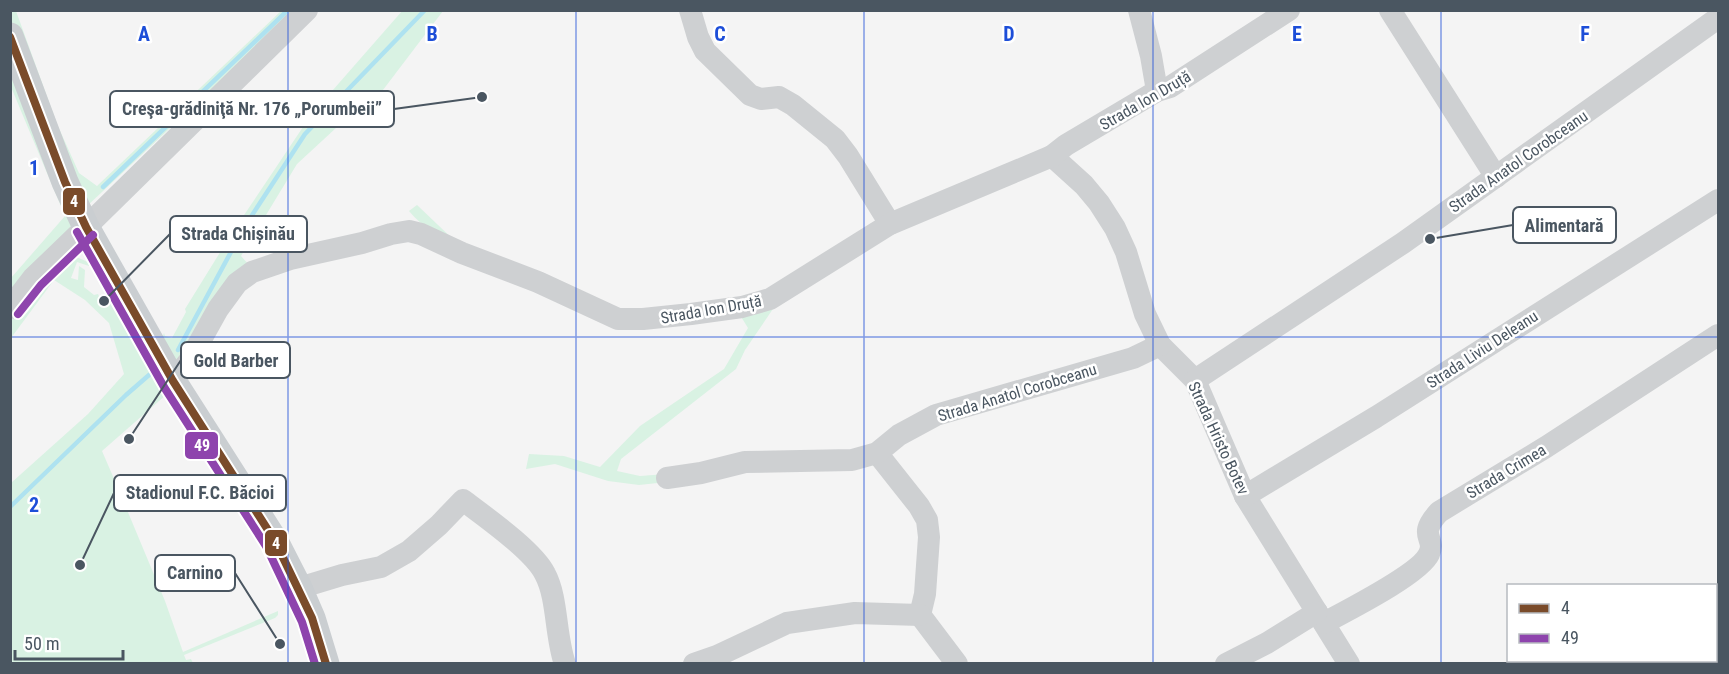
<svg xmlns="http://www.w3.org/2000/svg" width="1729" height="674" viewBox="0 0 1729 674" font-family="'Roboto Condensed',sans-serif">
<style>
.green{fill:#d9f2e3}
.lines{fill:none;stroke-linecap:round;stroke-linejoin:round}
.stream{stroke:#aee2f0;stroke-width:4.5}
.minor{stroke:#ced0d2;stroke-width:22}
.major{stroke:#caced1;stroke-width:27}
.bus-1-casing{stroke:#fff;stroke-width:12}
.bus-2-casing{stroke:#fff;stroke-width:12}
.bus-1{stroke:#7a4b2a;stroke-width:8}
.bus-2{stroke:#8e44ad;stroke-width:8}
.grid{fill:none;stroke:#1d4ed8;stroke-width:1.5;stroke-opacity:0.55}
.labels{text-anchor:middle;stroke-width:5;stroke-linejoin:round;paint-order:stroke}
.street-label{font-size:16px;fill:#4a5661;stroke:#fff}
.grid-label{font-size:20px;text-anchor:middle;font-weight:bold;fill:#1d4ed8;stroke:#fff;stroke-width:5;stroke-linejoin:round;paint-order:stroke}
.leader{fill:none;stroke:#4a5661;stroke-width:2}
.callout-dot{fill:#4a5661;stroke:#fff;stroke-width:2}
.callout{fill:#fff;stroke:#4a5661;stroke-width:2}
.callout-label{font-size:18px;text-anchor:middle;font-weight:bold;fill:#4a5661}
.line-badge{stroke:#fff;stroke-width:2}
.badge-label{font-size:16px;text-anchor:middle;font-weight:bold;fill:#fff}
</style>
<rect width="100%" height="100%" fill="#f4f4f4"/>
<g class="green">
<path d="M403 10 443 11 367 111 336 128 297 164 241 256 250 266 248 271 179 365 162 338 164 333 165 336 172 338 186 312 185 309 232 233 311 115Z"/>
<path d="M11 11H16L57 124 79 173 97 186 281 11H295L86 207 11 23Z"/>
<path d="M10 56 75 222 11 295V278L65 216 11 87Z"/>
<path d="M417 205 459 245C440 237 423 228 409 211Z"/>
<path d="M72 255 90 263 89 266 77 262 71 278 78 280 79 266 85 270 84 287 94 295 98 294 103 305 111 301 167 394 102 451 118 488 148 479 153 496 125 505 165 601 183 652 278 611V615L275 618 184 655 186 660 191 659 193 663H11V483L88 414 124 374 109 323 85 300 54 280 11 338 10 322 46 273Z"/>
<path d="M775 306 745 350 736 369 621 459 617 471 640 476 666 474 667 482 639 485 608 481 555 464 526 469 529 454 564 456 600 467 640 426 724 369 748 328 740 315Z"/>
</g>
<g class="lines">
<g class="stream">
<path d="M103 187 288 10"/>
<path d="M178 350 245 226 305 134 425 10"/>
<path d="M10 507 126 395 149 375"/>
</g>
<g class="minor">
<path d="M690 10 698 37 705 51 750 95 761 99 779 97 793 105 835 139 848 156 890 224"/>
<path d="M1139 10 1151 56 1157 91"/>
<path d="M1390 10 1496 177"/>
<path d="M1052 156 1084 185 1099 203 1115 228 1126 252 1145 314 1160 345 1195 380 1245 496 1349 664"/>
<path d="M10 308 33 278 86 227 307 10"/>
<path d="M1195 380 1403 243 1718 18"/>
<path d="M173 381 189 361 218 309 237 283 252 272 290 259 362 243 391 234 409 231 421 234 462 253 538 282 618 319H643L691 314 742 307 770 299 890 224 1052 156 1066 145 1157 91 1170 87 1289 10"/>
<path d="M877 453 919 506 927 520 929 537 925 594 920 615"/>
<path d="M667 478 701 473 745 462 852 460 877 453 899 435 936 415 1133 358 1160 345"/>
<path d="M1245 496 1376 417 1718 200"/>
<path d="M299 588 342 575 381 567 409 551 439 525 463 500C484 516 534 551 545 574 558 598 555 636 565 664"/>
<path d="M920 615 957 664"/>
<path d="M1324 623C1346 611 1420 574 1429 554 1437 537 1416 537 1439 512L1546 447 1718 335"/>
<path d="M694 664 717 656 787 623 855 613 920 615"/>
<path d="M1226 664 1267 643 1317 612"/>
</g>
<path class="major" d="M10 36 65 182 86 227 173 381 275 541 299 588 312 618 326 664"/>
<g class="bus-1-casing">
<path id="bus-1" d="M10 37 65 182 86 227 173 381 275 541 312 618 326 664"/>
</g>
<g class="bus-2-casing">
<g id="bus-2">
<path d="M77 232 164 387 266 546 302 622 315 664"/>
<path d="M18 314 41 285 93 235"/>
</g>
</g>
<use href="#bus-1" class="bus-1"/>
<use href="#bus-2" class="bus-2"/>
</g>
<path class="grid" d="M288 10V664M576 10V664M864 10V664M1153 10V664M1441 10V664M10 337H1718"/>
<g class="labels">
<g class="street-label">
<text transform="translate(1145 100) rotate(-30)" y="6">Strada Ion Druță</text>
<text transform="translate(1518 161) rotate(-35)" y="6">Strada Anatol Corobceanu</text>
<text transform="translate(711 309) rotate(-10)" y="6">Strada Ion Druță</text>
<text transform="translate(1482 349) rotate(-33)" y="6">Strada Liviu Deleanu</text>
<text transform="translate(1017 392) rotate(-17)" y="6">Strada Anatol Corobceanu</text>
<text transform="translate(1219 438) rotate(65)" y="6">Strada Hristo Botev</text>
<text transform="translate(1506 471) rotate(-31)" y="6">Strada Crimea</text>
</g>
</g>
<g class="grid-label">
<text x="144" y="41">A</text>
<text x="432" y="41">B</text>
<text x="720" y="41">C</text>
<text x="1009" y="41">D</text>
<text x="1297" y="41">E</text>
<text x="1585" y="41">F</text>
<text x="34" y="175">1</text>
<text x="34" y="512">2</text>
</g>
<path class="leader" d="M482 97L394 109M1430 239L1513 225M104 301L170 234M129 439L181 360M80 565L114 493M280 644L235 573"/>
<g class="callout-dot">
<circle cx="482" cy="97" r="6"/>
<circle cx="1430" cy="239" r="6"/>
<circle cx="104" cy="301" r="6"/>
<circle cx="129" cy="439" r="6"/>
<circle cx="80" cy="565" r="6"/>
<circle cx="280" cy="644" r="6"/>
</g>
<g class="callout">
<rect x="110" y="91" width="284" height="36" rx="6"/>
<rect x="1513" y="207" width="103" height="36" rx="6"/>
<rect x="170" y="216" width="137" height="36" rx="6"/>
<rect x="181" y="342" width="109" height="36" rx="6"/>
<rect x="114" y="475" width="172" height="36" rx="6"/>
<rect x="155" y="555" width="80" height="36" rx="6"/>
</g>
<g class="callout-label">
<text x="252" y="115">Creşa-grădiniţă Nr. 176 „Porumbeii”</text>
<text x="1564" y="232">Alimentară</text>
<text x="238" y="240">Strada Chișinău</text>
<text x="236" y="367">Gold Barber</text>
<text x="200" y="499">Stadionul F.C. Băcioi</text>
<text x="195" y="579">Carnino</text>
</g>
<g class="line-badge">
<rect x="62" y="187" width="24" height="29" rx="6" fill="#7a4b2a"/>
<rect x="184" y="431" width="35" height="29" rx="6" fill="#8e44ad"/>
<rect x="264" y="529" width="24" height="28" rx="6" fill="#7a4b2a"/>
</g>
<g class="badge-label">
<text x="74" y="207">4</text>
<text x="202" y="451">49</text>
<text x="276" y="549">4</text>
</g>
<rect width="1729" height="674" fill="none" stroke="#4a5661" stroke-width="24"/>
<rect x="1507" y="584" width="210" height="78" fill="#ffffff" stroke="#b7bbc0" stroke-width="1.5"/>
<rect x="1519" y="604" width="30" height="9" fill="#7a4b2a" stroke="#b7bbc0" stroke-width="1.5"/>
<text x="1561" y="614" font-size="18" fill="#4a5661">4</text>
<rect x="1519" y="634" width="30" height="9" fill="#8e44ad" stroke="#b7bbc0" stroke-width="1.5"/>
<text x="1561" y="644" font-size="18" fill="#4a5661">49</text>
<path d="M15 650v9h108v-9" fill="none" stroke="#4a5661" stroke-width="3"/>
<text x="24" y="650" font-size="18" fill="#4a5661" stroke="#ffffff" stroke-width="4.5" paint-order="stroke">50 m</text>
</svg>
